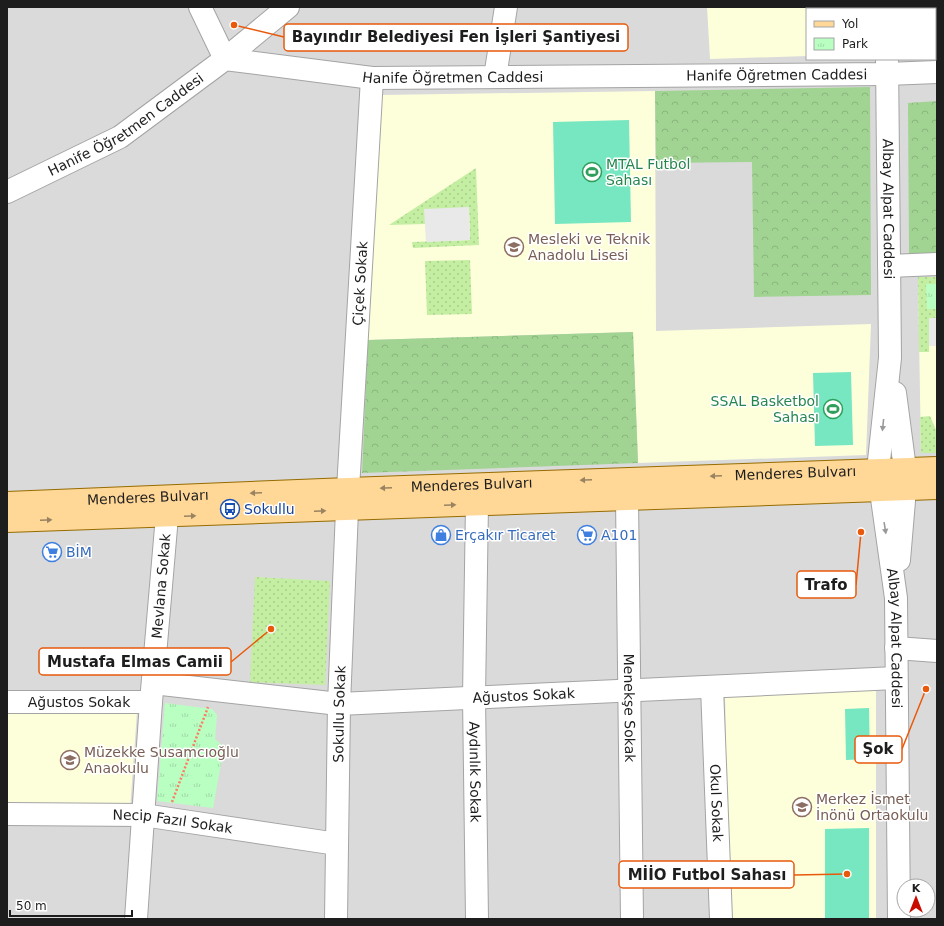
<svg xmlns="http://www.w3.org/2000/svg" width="944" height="926" viewBox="0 0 944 926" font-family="'DejaVu Sans',sans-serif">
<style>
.residential{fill:#dbdada;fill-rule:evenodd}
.education{fill:#fdffdb}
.grass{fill:url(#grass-dots)}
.forest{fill:url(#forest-crowns)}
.park{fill:url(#park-tufts)}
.pitch{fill:#77e7c1}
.parking{fill:#e9e9e9}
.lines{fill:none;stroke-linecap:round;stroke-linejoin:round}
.minor-casing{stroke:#a4a4a4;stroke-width:24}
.major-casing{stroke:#966c00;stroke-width:24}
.path{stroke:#ff7b63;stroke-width:2.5;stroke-dasharray:2 2;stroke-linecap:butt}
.minor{stroke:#fff;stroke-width:22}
.major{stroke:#ffd797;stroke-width:22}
.oneway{fill:#999}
.oneway2{fill:#998360}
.labels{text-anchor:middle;stroke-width:3;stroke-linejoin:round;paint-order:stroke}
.street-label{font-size:14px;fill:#1d1d1d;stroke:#fff}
.leisure-label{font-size:14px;fill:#27864d;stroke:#fff;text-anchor:start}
.education-label{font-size:14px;fill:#785e54;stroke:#fff;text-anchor:start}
.transit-label{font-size:14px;fill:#164399;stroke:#fff;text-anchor:start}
.shop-label{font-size:14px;fill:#366cbe;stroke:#fff;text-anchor:start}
.leader{fill:none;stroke:#e8590c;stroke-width:1.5}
.callout-dot{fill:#e8590c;stroke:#fff;stroke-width:1.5}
.callout{fill:#fff;stroke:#e8590c;stroke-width:1.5}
.callout-label{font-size:15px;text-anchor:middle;font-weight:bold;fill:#1d1d1d}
</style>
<defs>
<pattern id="grass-dots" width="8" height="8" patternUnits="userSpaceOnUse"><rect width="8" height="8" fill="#c4efa2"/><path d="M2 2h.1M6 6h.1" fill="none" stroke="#a8cc8b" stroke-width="1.8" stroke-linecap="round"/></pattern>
<pattern id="forest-crowns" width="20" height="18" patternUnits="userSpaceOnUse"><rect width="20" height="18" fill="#a1d392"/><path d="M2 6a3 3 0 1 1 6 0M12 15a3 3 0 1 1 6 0" fill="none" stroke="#8ab57d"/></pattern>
<pattern id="park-tufts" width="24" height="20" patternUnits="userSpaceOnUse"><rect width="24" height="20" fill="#b9ffc2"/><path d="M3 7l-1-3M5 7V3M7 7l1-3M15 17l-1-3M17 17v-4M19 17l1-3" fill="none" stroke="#9fdaa6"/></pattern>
</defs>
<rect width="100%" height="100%" fill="#efebe1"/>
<path class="residential" d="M7 7H937V919H7ZM807 9H935V59H807ZM904 886H928V910H904Z"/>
<g class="education">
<path d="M707 7H872V9H807V56L710 59Z"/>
<path d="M655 91 656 331 871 324 866 455 638 463 633 332 368 340 381 95Z"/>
<path d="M918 277H937V453H921Z"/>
<path d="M876 688V919H729L725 694Z"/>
<path d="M7 712H137L130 810 7 808Z"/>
</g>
<g class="grass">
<path d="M476 168 479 245 413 248 412 242 470 240 469 207 425 224 389 225Z"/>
<path d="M470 260 472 314 427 315 425 261Z"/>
<path d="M918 277H937V318H929V352H919Z"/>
<path d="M930 416 937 432V453H921L920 417Z"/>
<path d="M255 577 330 581 325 685 250 682Z"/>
</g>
<g class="forest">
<path d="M870 87 871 295 754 297 752 162 656 163 655 91Z"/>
<path d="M937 101V253L909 254 908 103Z"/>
<path d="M633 332 638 463 362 473 368 340Z"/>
</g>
<g class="park">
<path d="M926 284H937V309H927Z"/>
<path d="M165 703 212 709 217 715 215 739 224 747 213 808 157 801Z"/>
</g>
<g class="pitch">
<path d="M629 120 631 222 555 224 553 122Z"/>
<path d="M851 372 853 445 815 446 813 373Z"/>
<path d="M869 708 870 759 846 760 845 709Z"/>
<path d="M869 828V919H825V829Z"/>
</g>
<g class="parking">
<path d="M469 207 470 240 426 242 424 209Z"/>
<rect x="929" y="318" width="8" height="28"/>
</g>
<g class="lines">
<g class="minor-casing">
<g id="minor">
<path d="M200 7 225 59"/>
<path d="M886 7V9"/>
<path id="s1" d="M225 59 372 78 887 74 937 72"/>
<path id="s2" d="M887 59 890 358 878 470 896 598 899 919"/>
<path d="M495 77 506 7"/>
<path id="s3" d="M7 192 120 137 225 59 288 7"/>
<path d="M889 266 937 264"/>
<path d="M895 393 905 469V489L899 560"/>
<path id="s4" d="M348 489 372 78"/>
<path id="s5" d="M627 498 632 919"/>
<path id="s6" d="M477 504 474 697 477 919"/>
<path d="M896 648 937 651"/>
<path id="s7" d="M153 683 339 704 896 678"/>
<path id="s8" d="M712 687 721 919"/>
<path id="s9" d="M7 702H151"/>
<path id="s10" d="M7 814 143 815 337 844"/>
<path id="s11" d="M136 919 151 702 167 516"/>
<path id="s12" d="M336 919 339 704 347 510"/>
</g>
</g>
<g class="major-casing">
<g id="major">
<path id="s13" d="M7 503 348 489 937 468"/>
<path d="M7 521C317 512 627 497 937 488"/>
</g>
</g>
<path class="path" d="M172 802 208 707"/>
<use href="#minor" class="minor"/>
<use href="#major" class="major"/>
</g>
<defs><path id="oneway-solid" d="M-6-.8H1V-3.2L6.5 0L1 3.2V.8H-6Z"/></defs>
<g class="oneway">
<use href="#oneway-solid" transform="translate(883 425) rotate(96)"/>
<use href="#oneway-solid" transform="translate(885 528) rotate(81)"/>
</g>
<g class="oneway2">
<use href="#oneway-solid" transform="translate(716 476) rotate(178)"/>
<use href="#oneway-solid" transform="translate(586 480) rotate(178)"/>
<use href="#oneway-solid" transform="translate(386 488) rotate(178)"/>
<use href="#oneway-solid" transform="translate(256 493) rotate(178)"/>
<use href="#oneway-solid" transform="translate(450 505) rotate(-2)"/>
<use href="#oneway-solid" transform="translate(320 511) rotate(-2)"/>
<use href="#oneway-solid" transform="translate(190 516) rotate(-2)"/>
<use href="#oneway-solid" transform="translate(46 520) rotate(-2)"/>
</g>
<defs>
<g id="stadium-ring" transform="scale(1)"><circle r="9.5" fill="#fff" stroke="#2e9e5b" stroke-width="1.5"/><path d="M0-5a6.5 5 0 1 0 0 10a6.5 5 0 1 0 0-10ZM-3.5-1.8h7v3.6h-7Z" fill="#2e9e5b"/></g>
<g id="school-ring" transform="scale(1)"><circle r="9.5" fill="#fff" stroke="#8d6e63" stroke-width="1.5"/><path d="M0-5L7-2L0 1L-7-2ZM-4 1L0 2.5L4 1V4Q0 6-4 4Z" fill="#8d6e63"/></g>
<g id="bus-ring" transform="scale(1)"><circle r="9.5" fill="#fff" stroke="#1a4fb4" stroke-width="1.5"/><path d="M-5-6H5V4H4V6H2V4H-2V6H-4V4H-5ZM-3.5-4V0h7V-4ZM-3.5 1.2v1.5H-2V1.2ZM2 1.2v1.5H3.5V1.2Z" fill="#1a4fb4"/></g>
<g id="shop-ring" transform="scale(1)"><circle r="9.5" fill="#fff" stroke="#3f7fe0" stroke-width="1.5"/><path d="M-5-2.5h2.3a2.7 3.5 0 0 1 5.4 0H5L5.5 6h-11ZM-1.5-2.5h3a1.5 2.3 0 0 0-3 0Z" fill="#3f7fe0"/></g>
<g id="supermarket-ring" transform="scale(1)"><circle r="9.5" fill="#fff" stroke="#3f7fe0" stroke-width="1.5"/><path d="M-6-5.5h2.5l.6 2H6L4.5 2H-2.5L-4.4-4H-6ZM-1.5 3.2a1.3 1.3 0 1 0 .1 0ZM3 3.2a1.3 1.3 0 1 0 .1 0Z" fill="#3f7fe0"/></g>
</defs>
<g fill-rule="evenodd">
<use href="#stadium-ring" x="592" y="172"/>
<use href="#school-ring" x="514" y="247"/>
<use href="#stadium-ring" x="833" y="409"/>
<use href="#bus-ring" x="230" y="509"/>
<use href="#shop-ring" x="441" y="535"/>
<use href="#supermarket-ring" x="587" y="535"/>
<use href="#supermarket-ring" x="52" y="552"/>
<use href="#school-ring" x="70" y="760"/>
<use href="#school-ring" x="802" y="807"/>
</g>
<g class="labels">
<g class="street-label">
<text dy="5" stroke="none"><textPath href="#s1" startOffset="553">Hanife Öğretmen Caddesi</textPath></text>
<text dy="5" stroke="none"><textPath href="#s1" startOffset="229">Hanife Öğretmen Caddesi</textPath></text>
<text dy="5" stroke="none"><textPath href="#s3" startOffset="137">Hanife Öğretmen Caddesi</textPath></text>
<text dy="5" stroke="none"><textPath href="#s2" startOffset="150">Albay Alpat Caddesi</textPath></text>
<text dy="5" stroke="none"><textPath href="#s4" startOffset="206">Çiçek Sokak</textPath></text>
<text dy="5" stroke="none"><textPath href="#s13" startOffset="789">Menderes Bulvarı</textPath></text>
<text dy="5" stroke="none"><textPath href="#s13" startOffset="465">Menderes Bulvarı</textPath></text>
<text dy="5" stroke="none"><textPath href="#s13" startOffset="141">Menderes Bulvarı</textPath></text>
<text dy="5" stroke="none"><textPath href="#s11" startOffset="334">Mevlana Sokak</textPath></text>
<text dy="5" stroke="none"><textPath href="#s2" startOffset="581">Albay Alpat Caddesi</textPath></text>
<text dy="5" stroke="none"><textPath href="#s7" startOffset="372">Ağustos Sokak</textPath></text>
<text dy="5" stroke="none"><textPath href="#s9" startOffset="72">Ağustos Sokak</textPath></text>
<text dy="5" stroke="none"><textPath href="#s5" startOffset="210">Menekşe Sokak</textPath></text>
<text dy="5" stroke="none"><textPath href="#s12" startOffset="205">Sokullu Sokak</textPath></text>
<text dy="5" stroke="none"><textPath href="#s6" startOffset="268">Aydınlık Sokak</textPath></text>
<text dy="5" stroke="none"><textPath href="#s8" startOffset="116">Okul Sokak</textPath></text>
<text dy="5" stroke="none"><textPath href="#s10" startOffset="166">Necip Fazıl Sokak</textPath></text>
</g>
<g class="leisure-label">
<text x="606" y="169">MTAL Futbol<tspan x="606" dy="16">Sahası</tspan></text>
<text x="819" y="406" text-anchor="end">SSAL Basketbol<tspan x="819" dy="16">Sahası</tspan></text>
</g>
<g class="education-label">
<text x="528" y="244">Mesleki ve Teknik<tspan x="528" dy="16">Anadolu Lisesi</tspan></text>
<text x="84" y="757">Müzekke Susamcıoğlu<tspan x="84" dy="16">Anaokulu</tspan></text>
<text x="816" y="804">Merkez İsmet<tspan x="816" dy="16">İnönü Ortaokulu</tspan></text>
</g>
<g class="transit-label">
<text x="244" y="514">Sokullu</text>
</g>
<g class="shop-label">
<text x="455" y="540">Erçakır Ticaret</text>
<text x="601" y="540">A101</text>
<text x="66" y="557">BİM</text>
</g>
</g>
<path class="leader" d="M234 25L284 37M861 532L856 585M271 629L231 662M926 689L902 749M847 874L794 875"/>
<g class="callout-dot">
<circle cx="234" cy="25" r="4"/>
<circle cx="861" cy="532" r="4"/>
<circle cx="271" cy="629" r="4"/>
<circle cx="926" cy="689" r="4"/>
<circle cx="847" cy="874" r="4"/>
</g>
<g class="callout">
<rect x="284" y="24" width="344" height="27" rx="4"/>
<rect x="797" y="571" width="59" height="27" rx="4"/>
<rect x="39" y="648" width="192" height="27" rx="4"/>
<rect x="855" y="736" width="47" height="27" rx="4"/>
<rect x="619" y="861" width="175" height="27" rx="4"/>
</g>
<g class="callout-label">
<text x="456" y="42">Bayındır Belediyesi Fen İşleri Şantiyesi</text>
<text x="826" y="590">Trafo</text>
<text x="135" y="667">Mustafa Elmas Camii</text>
<text x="878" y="754">Şok</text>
<text x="707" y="880">MİİO Futbol Sahası</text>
</g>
<rect width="944" height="926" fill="none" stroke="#1d1d1d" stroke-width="16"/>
<rect x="806" y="8" width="130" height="52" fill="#ffffff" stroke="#a5a5a5"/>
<rect x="814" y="21" width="20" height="6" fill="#ffd797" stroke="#a5a5a5"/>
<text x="842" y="28" font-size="12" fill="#1d1d1d">Yol</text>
<rect x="814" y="38" width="20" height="12" fill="url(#park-tufts)" stroke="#a5a5a5"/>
<text x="842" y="48" font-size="12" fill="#1d1d1d">Park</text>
<g transform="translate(916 898)"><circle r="19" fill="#ffffff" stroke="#a5a5a5"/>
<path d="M0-3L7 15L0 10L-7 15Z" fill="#ca0b00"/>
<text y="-6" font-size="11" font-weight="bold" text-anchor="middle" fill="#1d1d1d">K</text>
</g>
<path d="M10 910v6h122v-6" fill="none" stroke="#1d1d1d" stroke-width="2"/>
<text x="16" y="910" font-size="12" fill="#1d1d1d" stroke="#ffffff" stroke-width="3" paint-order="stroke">50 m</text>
</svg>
